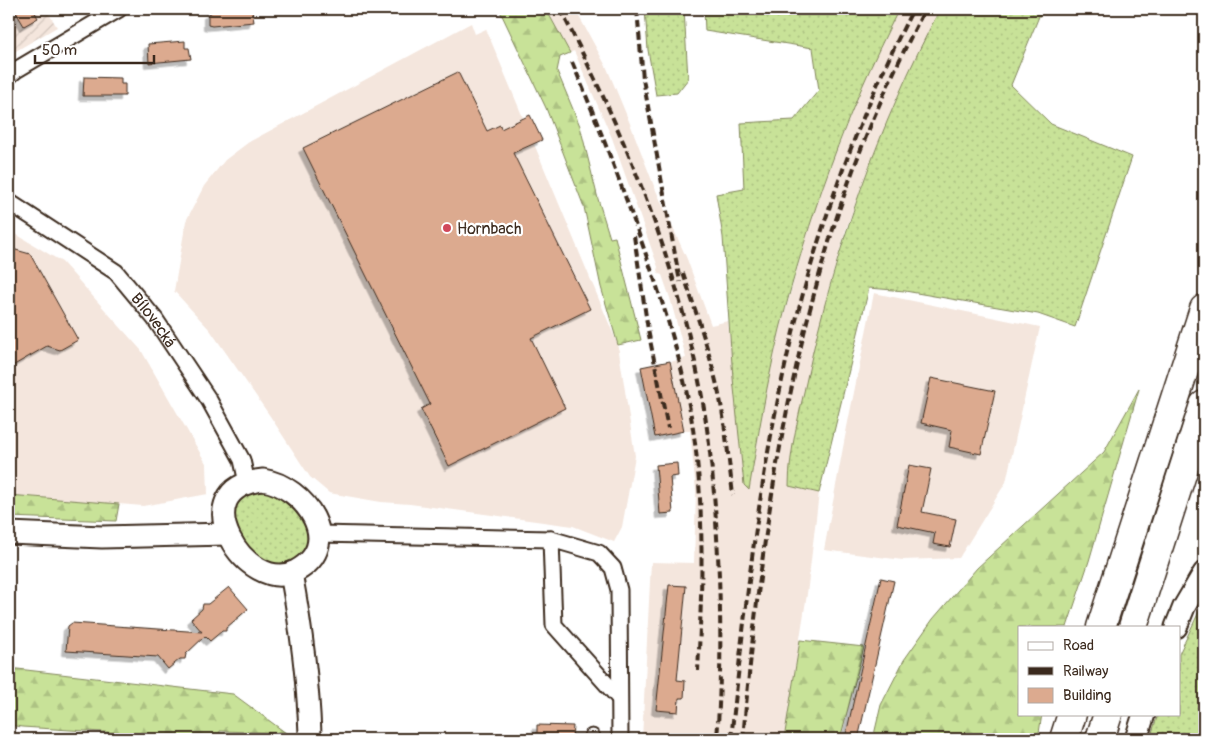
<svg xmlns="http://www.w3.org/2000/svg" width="1213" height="748" viewBox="0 0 1213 748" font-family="Pangolin,sans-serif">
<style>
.built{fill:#f4e6dd}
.industrial{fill:url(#industrial-furrows)}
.grass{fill:url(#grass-dots);stroke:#82865b}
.forest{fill:url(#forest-firs);stroke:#82865b}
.building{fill:#dcaa8f;stroke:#3b2a1e;filter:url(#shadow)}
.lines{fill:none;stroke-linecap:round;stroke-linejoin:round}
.street-casing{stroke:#3b2a1e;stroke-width:19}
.secondary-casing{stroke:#3b2a1e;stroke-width:25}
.highway-casing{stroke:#3b2a1e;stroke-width:31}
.street{stroke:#fff;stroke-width:15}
.secondary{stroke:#fff;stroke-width:21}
.highway{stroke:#fff;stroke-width:28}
.rail{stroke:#3b2a1e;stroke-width:4;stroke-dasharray:8 4;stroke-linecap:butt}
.poi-dot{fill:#d1495b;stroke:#fff;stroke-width:2}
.labels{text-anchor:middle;stroke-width:4.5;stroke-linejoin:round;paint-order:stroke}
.poi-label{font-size:16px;fill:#3b2a1e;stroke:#fff;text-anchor:start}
.street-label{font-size:16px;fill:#3b2a1e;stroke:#fff}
</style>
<defs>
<pattern id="industrial-furrows" width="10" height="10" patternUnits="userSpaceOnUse" patternTransform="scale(1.25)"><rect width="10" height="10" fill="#f4e6dd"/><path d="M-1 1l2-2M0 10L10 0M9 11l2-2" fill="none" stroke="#d2c5bd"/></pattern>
<pattern id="grass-dots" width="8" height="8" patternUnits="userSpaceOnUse" patternTransform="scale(1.25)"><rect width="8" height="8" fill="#c8e298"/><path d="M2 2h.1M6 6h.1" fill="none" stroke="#adc283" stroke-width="1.8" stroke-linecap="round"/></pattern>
<pattern id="forest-firs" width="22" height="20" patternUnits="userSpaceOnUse" patternTransform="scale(1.25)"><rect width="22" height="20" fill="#c8e298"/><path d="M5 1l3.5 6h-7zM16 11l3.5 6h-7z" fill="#adc283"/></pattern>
<filter id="shadow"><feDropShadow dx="-4.5" dy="4.5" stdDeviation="0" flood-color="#0004"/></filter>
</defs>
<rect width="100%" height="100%" fill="#fff"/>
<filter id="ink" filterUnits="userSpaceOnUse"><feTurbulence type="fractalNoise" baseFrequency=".02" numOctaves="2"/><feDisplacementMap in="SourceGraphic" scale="10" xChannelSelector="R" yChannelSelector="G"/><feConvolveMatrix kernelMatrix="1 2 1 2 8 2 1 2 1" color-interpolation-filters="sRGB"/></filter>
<g filter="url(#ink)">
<g class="built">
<path d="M546 9H575L607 68 631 126 654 186 687 259 711 325 728 321 744 485 749 489 768 383 780 330 812 216 834 157 864 81 899 9H940L898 95 868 169 846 229 828 291 789 486 819 493 807 594 784 739H642L651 562 694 563 696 492 690 431H684L670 362 686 358 670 298 662 275 659 274 657 270 658 267 612 138 574 51 570 53Z"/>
<path d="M471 23 475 34 486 29 618 345 635 456 622 527 614 542 573 526 410 504 381 502 329 493 310 477 270 416 210 330 174 291 186 221 204 186 225 160 249 142Z"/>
<path d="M9 230 62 262 141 350 207 465 208 494 143 506 9 495Z"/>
<path d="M874 293 1040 327 1006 482 959 558 903 560 824 550 845 437Z"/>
</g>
<path class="industrial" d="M9 9H46L57 27 9 55Z"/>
<g class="grass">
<path d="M645 9H684L688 79 677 93 656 95 648 50Z"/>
<path d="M704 9H899C847 110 808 219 780 329 767 382 758 436 749 490L744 485 733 378 723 237 716 194 744 189 741 123 794 120 819 90 813 48 705 31Z"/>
<path d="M940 9H1042L1011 85 1051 124 1132 157 1075 327 1038 314 905 291 869 288 819 493 789 486C789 451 800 412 807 378 835 249 879 125 940 9Z"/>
<path d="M268 490C288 501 318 520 306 548 302 557 295 561 285 563 250 571 214 506 249 492 255 490 262 491 268 490Z"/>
<path d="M1204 601V739H1150L1158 714H1179V654Z"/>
</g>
<g class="forest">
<path d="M499 9H546L570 53 560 57 557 71 580 126 598 199 610 238 615 237 641 340 618 345 601 287 584 207 546 108Z"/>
<path d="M1139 389 1089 561 1067 627H1019V714H1042L1038 739H873L881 705 904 660 933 619 977 568 1104 452Z"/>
<path d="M9 495 119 504 116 521 9 517Z"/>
<path d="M800 640 864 647 840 739H784Z"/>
<path d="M9 668 233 694 286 733 220 731 219 739H213L22 727 9 725Z"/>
</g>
<g class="building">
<path d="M14 9H33L38 18 24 26Z"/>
<path d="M211 9H248V10H252L254 22 212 26 208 25V14L211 13Z"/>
<path d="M185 41V48H189L191 59 149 63 148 44Z"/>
<path d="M458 72 487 131 500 125 501 129 530 115 542 140 513 153 590 309 531 338 565 408 449 466 421 409 430 404 303 148Z"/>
<path d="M84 77 121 78V84H125V96H83Z"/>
<path d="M9 248 30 254 78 340 60 350 47 346 9 368Z"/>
<path d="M670 361 684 431 655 437 641 367Z"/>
<path d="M931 378 995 391 981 454 949 447 952 430 921 423Z"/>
<path d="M677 463 678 476 670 477 673 513 660 514 656 465Z"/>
<path d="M909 465 931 469 922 512 956 519 950 547 933 544 935 533 897 525Z"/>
<path d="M881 578 894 581 858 739H845Z"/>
<path d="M669 585 686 586 677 680 685 681 684 698H679L678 712 656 710Z"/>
<path d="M229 587 248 609 226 628V631H222L210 641 205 636 186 654 185 659H180L168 669 158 657 66 651 68 626 72 623 202 632 191 619 202 609 203 604H208Z"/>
<path d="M537 725 573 726 572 739H537Z"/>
</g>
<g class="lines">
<g class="street-casing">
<g id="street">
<path d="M9 76 16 70 119 9"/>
<path id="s1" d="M9 202 116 272 155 319 209 400 242 460 247 483"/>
<path d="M319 534 551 539 599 553 613 568 619 590 620 739"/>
<path d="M551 539 554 625 619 698"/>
<path d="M592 739V737"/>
</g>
</g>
<g class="secondary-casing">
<g id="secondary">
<path d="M263 480C304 486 346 544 296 571 247 597 180 488 263 480Z"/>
<path d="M9 533 102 537 227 534"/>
<path d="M291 573C301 627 308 680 310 734"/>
<path d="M1176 627 1184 607 1204 573"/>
<path d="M1136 739 1144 714"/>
</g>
</g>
<g class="highway-casing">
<g id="highway">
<path d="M1101 627 1204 309"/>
<path d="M1133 627 1204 405"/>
<path d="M1064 739 1072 714"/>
<path d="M1100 739 1108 714"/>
</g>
</g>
<use href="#street" class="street"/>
<use href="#secondary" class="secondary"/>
<use href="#highway" class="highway"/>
<g class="rail">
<path d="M560 9C622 128 674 253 700 386 712 449 716 512 719 576 721 630 721 685 717 739"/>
<path d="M637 9 643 79 680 282"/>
<path d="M572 62C598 123 621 184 643 246 664 306 684 366 693 429 705 508 702 591 698 671"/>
<path d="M634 236 648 330 668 428"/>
<path d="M683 273C697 315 711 356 720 399 726 430 729 463 733 495"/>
<path d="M731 739C744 621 756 502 781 385 808 255 853 127 913 9"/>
<path d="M743 739C758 567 781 392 834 226 857 152 889 78 925 9"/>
</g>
</g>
</g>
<circle class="poi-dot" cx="447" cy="228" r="5"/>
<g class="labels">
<g class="poi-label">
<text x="457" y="234">Hornbach</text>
</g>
<g class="street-label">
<text dy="6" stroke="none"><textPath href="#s1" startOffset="189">Bílovecká</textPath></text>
</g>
</g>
<rect width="1213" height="748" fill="none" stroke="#fff" stroke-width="30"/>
<rect x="15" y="15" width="1183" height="718" fill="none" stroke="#3b2a1e" stroke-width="2" filter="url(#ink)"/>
<rect x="1018" y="626" width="162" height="90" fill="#ffffff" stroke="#b1aaa5"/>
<rect x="1028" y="642" width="25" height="8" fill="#ffffff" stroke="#b1aaa5"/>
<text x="1063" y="650" font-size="15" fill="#3b2a1e">Road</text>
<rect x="1028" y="667" width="25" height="8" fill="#3b2a1e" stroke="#b1aaa5"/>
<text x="1063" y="676" font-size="15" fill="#3b2a1e">Railway</text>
<rect x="1028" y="688" width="25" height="15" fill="#dcaa8f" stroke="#b1aaa5"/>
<text x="1063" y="700" font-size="15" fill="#3b2a1e">Building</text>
<path d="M35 55v8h119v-8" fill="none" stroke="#3b2a1e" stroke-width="2.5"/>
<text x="42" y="55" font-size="15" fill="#3b2a1e" stroke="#ffffff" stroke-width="4" paint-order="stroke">50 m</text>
</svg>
